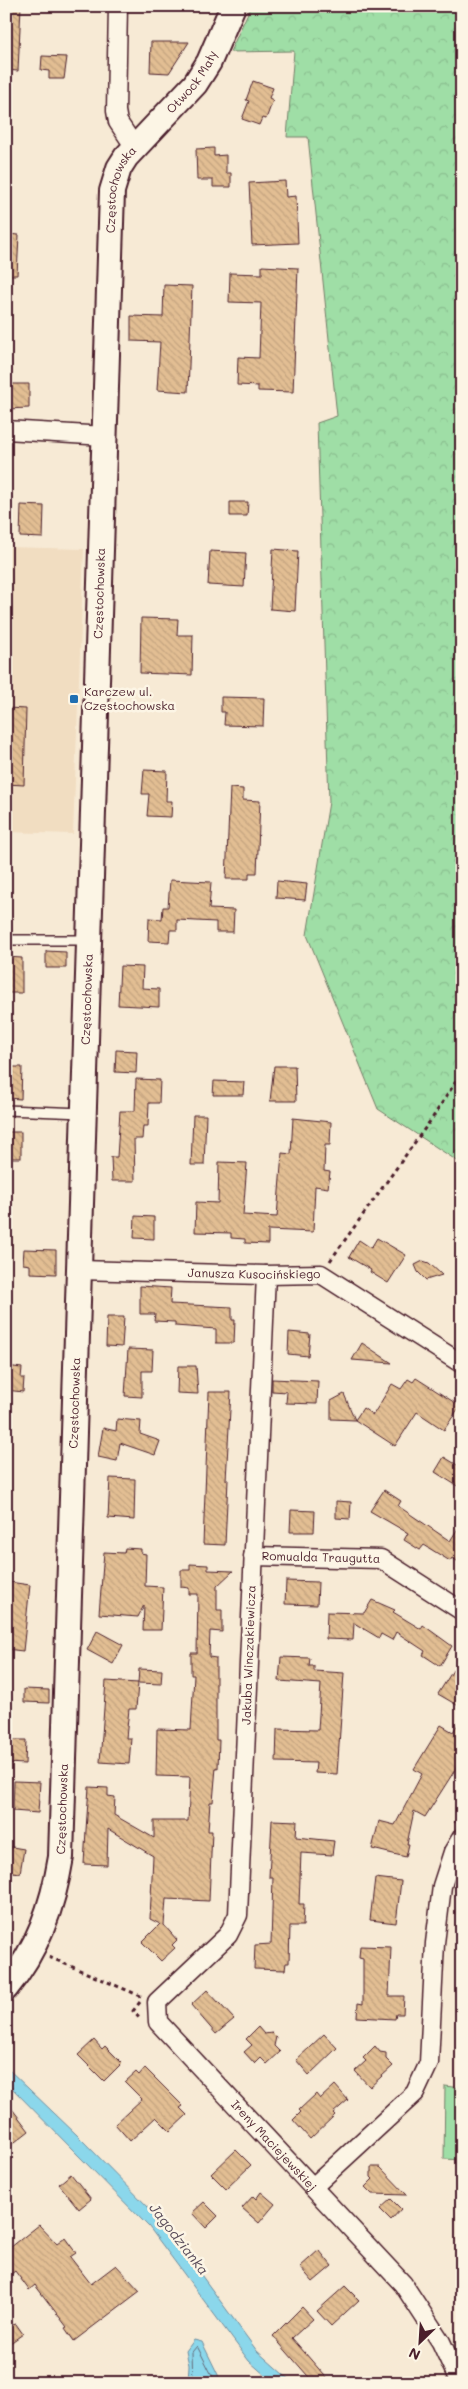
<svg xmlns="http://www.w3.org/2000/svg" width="468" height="2389" viewBox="0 0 468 2389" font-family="Mali,sans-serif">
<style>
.built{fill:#f1ddc1}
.forest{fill:url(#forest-crowns);stroke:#747e68}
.park{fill:#9fdea6;stroke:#747e68}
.water{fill:#8bd7eb;stroke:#718d9e}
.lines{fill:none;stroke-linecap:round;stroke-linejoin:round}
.shore{stroke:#646978;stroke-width:1}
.building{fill:url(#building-back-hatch);stroke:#4a1f2b}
.service-casing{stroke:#4a1f2b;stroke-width:12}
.minor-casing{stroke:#4a1f2b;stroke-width:21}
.secondary-casing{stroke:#4a1f2b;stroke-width:28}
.path{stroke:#4a1f2b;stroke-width:3;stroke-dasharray:4 4;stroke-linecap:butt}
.service{stroke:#fcf5e5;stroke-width:9}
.minor{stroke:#fcf5e5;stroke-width:18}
.secondary{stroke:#fcf5e5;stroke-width:24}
.poi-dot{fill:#1f6fb2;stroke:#fcf5e5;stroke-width:2}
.labels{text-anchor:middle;stroke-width:5;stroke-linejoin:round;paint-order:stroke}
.street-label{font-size:12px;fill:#4a1f2b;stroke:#fcf5e5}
.poi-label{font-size:12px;fill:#4a1f2b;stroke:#fcf5e5;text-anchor:start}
.water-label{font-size:14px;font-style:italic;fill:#5a4d5b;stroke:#fcf5e5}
</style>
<defs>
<pattern id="forest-crowns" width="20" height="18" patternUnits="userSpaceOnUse" patternTransform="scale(1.25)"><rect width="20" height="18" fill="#9fdea6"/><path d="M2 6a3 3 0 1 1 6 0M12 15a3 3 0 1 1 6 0" fill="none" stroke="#8abe8f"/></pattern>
<pattern id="building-back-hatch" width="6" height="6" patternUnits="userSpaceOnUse" patternTransform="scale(1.25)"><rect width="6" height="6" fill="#e2be93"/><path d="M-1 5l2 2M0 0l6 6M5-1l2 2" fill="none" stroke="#c3a37f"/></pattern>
</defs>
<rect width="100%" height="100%" fill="#f7ead5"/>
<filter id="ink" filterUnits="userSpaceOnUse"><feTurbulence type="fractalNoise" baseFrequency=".02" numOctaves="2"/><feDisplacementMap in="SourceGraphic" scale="10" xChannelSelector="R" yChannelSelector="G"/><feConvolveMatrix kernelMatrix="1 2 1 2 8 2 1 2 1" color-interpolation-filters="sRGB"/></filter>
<g filter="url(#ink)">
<path class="built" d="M6 547 84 549 73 834 6 832Z"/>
<path class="forest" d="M251 6H462V1164L378 1109 307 935 329 802 317 423 337 416 308 137H287L294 51 230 52Z"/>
<path class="park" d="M445 2086 462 2088V2160L444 2159Z"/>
<g class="water">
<path d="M6 2067 77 2135 160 2219 257 2351 293 2383H274L249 2361 149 2227 6 2082Z"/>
<path d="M194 2340 202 2342 222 2383H188L189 2365 186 2351Z"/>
</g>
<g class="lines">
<path class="shore" d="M193 2383 192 2352 197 2346 216 2383"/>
</g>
<g class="building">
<path d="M6 6H21L18 71 6 70Z"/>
<path d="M151 42H189L169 73 150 72Z"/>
<path d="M42 56 67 57 64 79H49V71L41 70Z"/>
<path d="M253 81 273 88 269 98 273 100 266 119 262 118 259 125 242 119 249 101 246 100Z"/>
<path d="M214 148V156L226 155V173H231V187H213V180H197L196 149Z"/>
<path d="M285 181 286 197 296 196 298 243 252 245 249 183Z"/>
<path d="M6 234 19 235 17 275H6Z"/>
<path d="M262 266 298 268 293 392 258 391V386L237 385 238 357 259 358 261 303 229 302 230 273 262 274Z"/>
<path d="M164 285 192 286 188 392 157 390 160 342 131 341V316L163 317Z"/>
<path d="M6 384H29V408L6 409Z"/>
<path d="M230 502H248L247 516H230Z"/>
<path d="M21 505 44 506 43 538 20 537Z"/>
<path d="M273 549 298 551 295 611 270 609Z"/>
<path d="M210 551 246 553 244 587 208 585Z"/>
<path d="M141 618 178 619 177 635H193L192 675 140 673Z"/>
<path d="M221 697 264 698 263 726 224 725 225 712H221Z"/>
<path d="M6 708 26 709 24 785 6 784Z"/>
<path d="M144 770 167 771 166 801H172L171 817 147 816 149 794H142Z"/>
<path d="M230 788 243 789V800L260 801 257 873H249V879H226Z"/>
<path d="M170 880 211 882 209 909 234 910 233 932H216V922L177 920V930H170L169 942 148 941 149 918 162 919 163 907H168Z"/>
<path d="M277 881 307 884 305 900 276 898Z"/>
<path d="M46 951 66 952V968H46Z"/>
<path d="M6 957 22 958V993H6Z"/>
<path d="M120 966 143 967 142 988 159 989V1007L118 1005Z"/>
<path d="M116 1050 137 1051 136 1073 115 1072Z"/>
<path d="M274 1066H295L296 1101H270Z"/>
<path d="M6 1067H22L21 1099 6 1098Z"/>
<path d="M136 1079 160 1080 159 1103H149L148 1126H143L142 1139H134L135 1181H112L111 1157H117L120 1111H135Z"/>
<path d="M214 1081 244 1082 243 1095H213Z"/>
<path d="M193 1115H206L204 1165H191Z"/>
<path d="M293 1118 331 1122 330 1145H325L324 1171 330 1172 328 1188 315 1186 313 1232 268 1230V1244L245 1243V1239L231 1238V1233L195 1232 196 1202 218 1203 219 1162 247 1163 243 1215 277 1217 282 1153 291 1154Z"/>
<rect x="6" y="1132" width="15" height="26"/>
<path d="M135 1216 154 1217V1239L134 1238Z"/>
<path d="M377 1238 406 1255 388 1283 370 1272 371 1270 349 1257 359 1240 371 1248Z"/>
<path d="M24 1249 56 1250V1274L30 1273V1265L23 1264Z"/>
<path d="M423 1261 429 1263 442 1275 426 1280 418 1272 415 1265Z"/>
<path d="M140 1286 171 1288 170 1304 232 1307V1320H235L234 1343H216V1329L175 1326V1322L154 1321 155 1314H140Z"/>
<path d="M107 1317H124L122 1347 106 1346Z"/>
<path d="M289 1332 310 1334 308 1356 288 1354Z"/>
<path d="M362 1343 392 1363 352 1360Z"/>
<path d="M128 1349 153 1350 152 1371H142V1397L125 1396Z"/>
<path d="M6 1366 22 1368 21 1378H24L23 1392 6 1390Z"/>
<path d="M178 1366H196L198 1394 177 1393Z"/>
<path d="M416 1378 460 1406 444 1430 417 1412 395 1446 355 1420 363 1408 373 1415 392 1384 401 1389 408 1379 413 1382Z"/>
<path d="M272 1379 318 1381 317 1404 286 1403 287 1392 272 1391Z"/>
<path d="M209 1392H231L226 1480H228L225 1545 203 1544Z"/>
<path d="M344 1394 355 1420 331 1419V1401Z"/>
<path d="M117 1419 141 1421 140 1434 160 1441 155 1455 120 1443 117 1461 98 1457 103 1428 116 1431Z"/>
<path d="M444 1457 462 1468V1489L435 1472Z"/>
<path d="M110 1478 135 1479 134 1520 108 1518Z"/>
<path d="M384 1490 401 1501 398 1506 450 1541 462 1522V1564L452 1558 450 1561 424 1545 420 1550 404 1540 408 1533 370 1511Z"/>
<path d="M336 1501 351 1502 350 1519 336 1518Z"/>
<path d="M291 1510 315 1511 314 1532H290Z"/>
<path d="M125 1548 141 1549V1553L146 1554 145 1586 163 1587 161 1630H143L144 1605 138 1617 99 1614 104 1552 124 1553Z"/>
<path d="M190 1564 208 1565V1570L233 1571 217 1586V1610H222V1632L210 1631 209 1657 216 1658V1740H219L218 1768 216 1767 213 1802H210L208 1831H212L209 1901 166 1899 164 1925 177 1940 172 1945 175 1948 161 1961 142 1942 160 1924 150 1919 153 1856 108 1829 107 1865 84 1864 86 1830 89 1787 108 1788V1796L115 1797 114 1815 154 1838V1821H188L190 1777 156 1776 157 1729 191 1730 194 1675H191V1653H197L198 1594H189V1588L181 1587V1570H190Z"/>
<path d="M286 1581 318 1582 317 1605 285 1604Z"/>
<path d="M9 1582 30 1585 23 1651 6 1649V1601Z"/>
<path d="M372 1600 395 1610 393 1612 421 1629 423 1625 452 1646 440 1666 423 1655 425 1651 396 1632 392 1640 381 1634 379 1638 354 1623 353 1640 326 1639 327 1612 364 1613Z"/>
<path d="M97 1631 123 1645 113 1664 87 1650Z"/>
<path d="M462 1656V1708L438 1694Z"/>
<path d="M281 1657 310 1658 309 1666H314V1671L344 1673 337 1774 315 1773 316 1763 276 1762 277 1729 318 1730 321 1684 279 1681Z"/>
<path d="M139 1669 162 1670 161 1684 138 1683Z"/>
<path d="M106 1681 138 1683 136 1709H129L126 1738H131L129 1764 100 1762Z"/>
<path d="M24 1689 49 1690V1703L24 1702Z"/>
<path d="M462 1718V1759L425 1817 414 1811 407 1844H409L406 1857 372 1849 379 1821 395 1825 422 1774 414 1769 441 1725 453 1732Z"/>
<path d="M6 1740H26L25 1764 6 1763Z"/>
<path d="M14 1781 40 1782 38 1813 13 1811Z"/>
<path d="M272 1820 297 1821 296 1837 334 1841 332 1855 301 1853 299 1904H304L303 1926H290L289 1963H286L285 1970 254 1969 255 1945 271 1944 273 1877H269Z"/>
<path d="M6 1846 24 1849 20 1873 6 1871Z"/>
<path d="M375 1878 401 1881 396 1923 370 1920Z"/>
<path d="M360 1946 391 1947 389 1996H404L403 2014H396L395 2019 357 2017 358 2003 363 2004V1959L359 1958Z"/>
<path d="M207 1990 234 2019 216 2034 191 2005Z"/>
<path d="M258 2027 264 2034 272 2033 276 2037 274 2046 280 2052 267 2064 261 2058 255 2064 244 2052 252 2045 246 2039Z"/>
<path d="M324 2034 337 2048 309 2075 296 2060Z"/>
<path d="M94 2040 102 2049 105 2046 122 2063 104 2081 78 2055Z"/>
<path d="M375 2046 380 2052 386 2053V2059L393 2066 370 2087 355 2071 366 2061 363 2058Z"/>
<path d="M145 2068 183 2106 180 2108 187 2115 170 2131 156 2117 130 2141 115 2124 142 2099 125 2082 136 2072 139 2075Z"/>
<path d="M335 2085 348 2100 333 2113 335 2115 310 2139 293 2120 301 2112 299 2110 316 2094 320 2099Z"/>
<path d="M6 2101 29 2131 6 2149Z"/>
<path d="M236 2150 251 2165 226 2189 211 2174Z"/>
<path d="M371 2167H380L407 2195 372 2194 365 2187 373 2179 371 2177Z"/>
<path d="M71 2174 91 2199 79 2209 59 2184Z"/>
<path d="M261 2192 275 2204 259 2223 242 2208 253 2196 256 2199Z"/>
<path d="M391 2199 401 2209 391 2220 380 2209Z"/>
<path d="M204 2202 218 2216 206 2228 192 2213Z"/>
<path d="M39 2225 57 2244 65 2238 76 2253 70 2257 91 2284 116 2265 140 2291 74 2341 65 2328 67 2327 35 2285 29 2290 15 2271 6 2278V2251Z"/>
<path d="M319 2250 332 2266 313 2282 300 2267Z"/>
<path d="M345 2286 359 2300 331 2326 317 2311Z"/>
<path d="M302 2307 313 2319 292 2338 331 2383H314L273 2336Z"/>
<path d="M16 2324 23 2334 6 2346V2327Z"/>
</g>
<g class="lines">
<g class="service-casing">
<g id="service">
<path d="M6 940H88"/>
<path d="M6 1110 83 1113"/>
</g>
</g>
<g class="minor-casing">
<g id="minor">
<path d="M118 6 116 111 118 122 134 146"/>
<path d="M6 430 105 436"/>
<path id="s1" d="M79 1270 266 1275 321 1274 462 1364"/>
<path id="s2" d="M266 1275 238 1915 228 1935 157 2002 158 2022 403 2284 441 2342 460 2383"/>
<path id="s3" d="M253 1556 381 1559 462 1611"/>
<path d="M313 2187 415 2093 429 2063 435 1943 442 1886 453 1852 462 1837"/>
</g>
</g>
<g class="secondary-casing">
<g id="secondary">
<path id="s4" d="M6 1988C38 1949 53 1906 61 1857L112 191 119 168 126 157 195 84 209 62 233 6"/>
</g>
</g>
<g class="path">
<path d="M330 1261 433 1117 462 1072"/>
<path d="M455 1823 462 1813"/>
<path d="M49 1957 143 1997"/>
<path d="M140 2002 133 2011 141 2020"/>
</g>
<use href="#service" class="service"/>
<use href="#minor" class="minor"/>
<use href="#secondary" class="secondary"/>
</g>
</g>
<rect class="poi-dot" x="69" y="694" width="10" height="10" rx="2.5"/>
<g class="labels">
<g class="street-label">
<text dy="4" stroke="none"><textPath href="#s4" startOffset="1948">Otwock Mały</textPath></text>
<text dy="4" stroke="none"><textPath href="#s4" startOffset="1814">Częstochowska</textPath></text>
<text dy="4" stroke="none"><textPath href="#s4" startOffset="1408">Częstochowska</textPath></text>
<text dy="4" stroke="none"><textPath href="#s4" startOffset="1002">Częstochowska</textPath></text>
<text dy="4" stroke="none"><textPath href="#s1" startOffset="175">Janusza Kusocińskiego</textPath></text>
<text dy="4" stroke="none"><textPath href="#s4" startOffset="598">Częstochowska</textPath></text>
<text dy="4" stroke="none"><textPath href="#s3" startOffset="68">Romualda Traugutta</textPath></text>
<text transform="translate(249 1655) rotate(-88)" y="4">Jakuba Winczakiewicza</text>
<text dy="4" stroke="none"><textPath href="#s4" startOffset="192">Częstochowska</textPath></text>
<text dy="4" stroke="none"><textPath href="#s2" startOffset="950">Ireny Maciejewskiej</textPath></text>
</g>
<g class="poi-label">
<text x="84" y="696">Karczew ul.<tspan x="84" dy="14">Częstochowska</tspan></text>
</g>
<g class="water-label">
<text transform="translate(179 2239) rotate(52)" y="5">Jagodzianka</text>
</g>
</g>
<rect width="468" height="2389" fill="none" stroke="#fcf5e5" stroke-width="25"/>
<rect x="12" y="12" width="443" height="2364" fill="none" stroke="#4a1f2b" stroke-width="2" filter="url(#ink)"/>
<g transform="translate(420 2342) rotate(205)" stroke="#fcf5e5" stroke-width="4" paint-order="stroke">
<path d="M0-4L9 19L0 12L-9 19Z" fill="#4a1f2b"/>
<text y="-8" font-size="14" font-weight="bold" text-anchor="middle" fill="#4a1f2b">N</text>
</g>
</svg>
